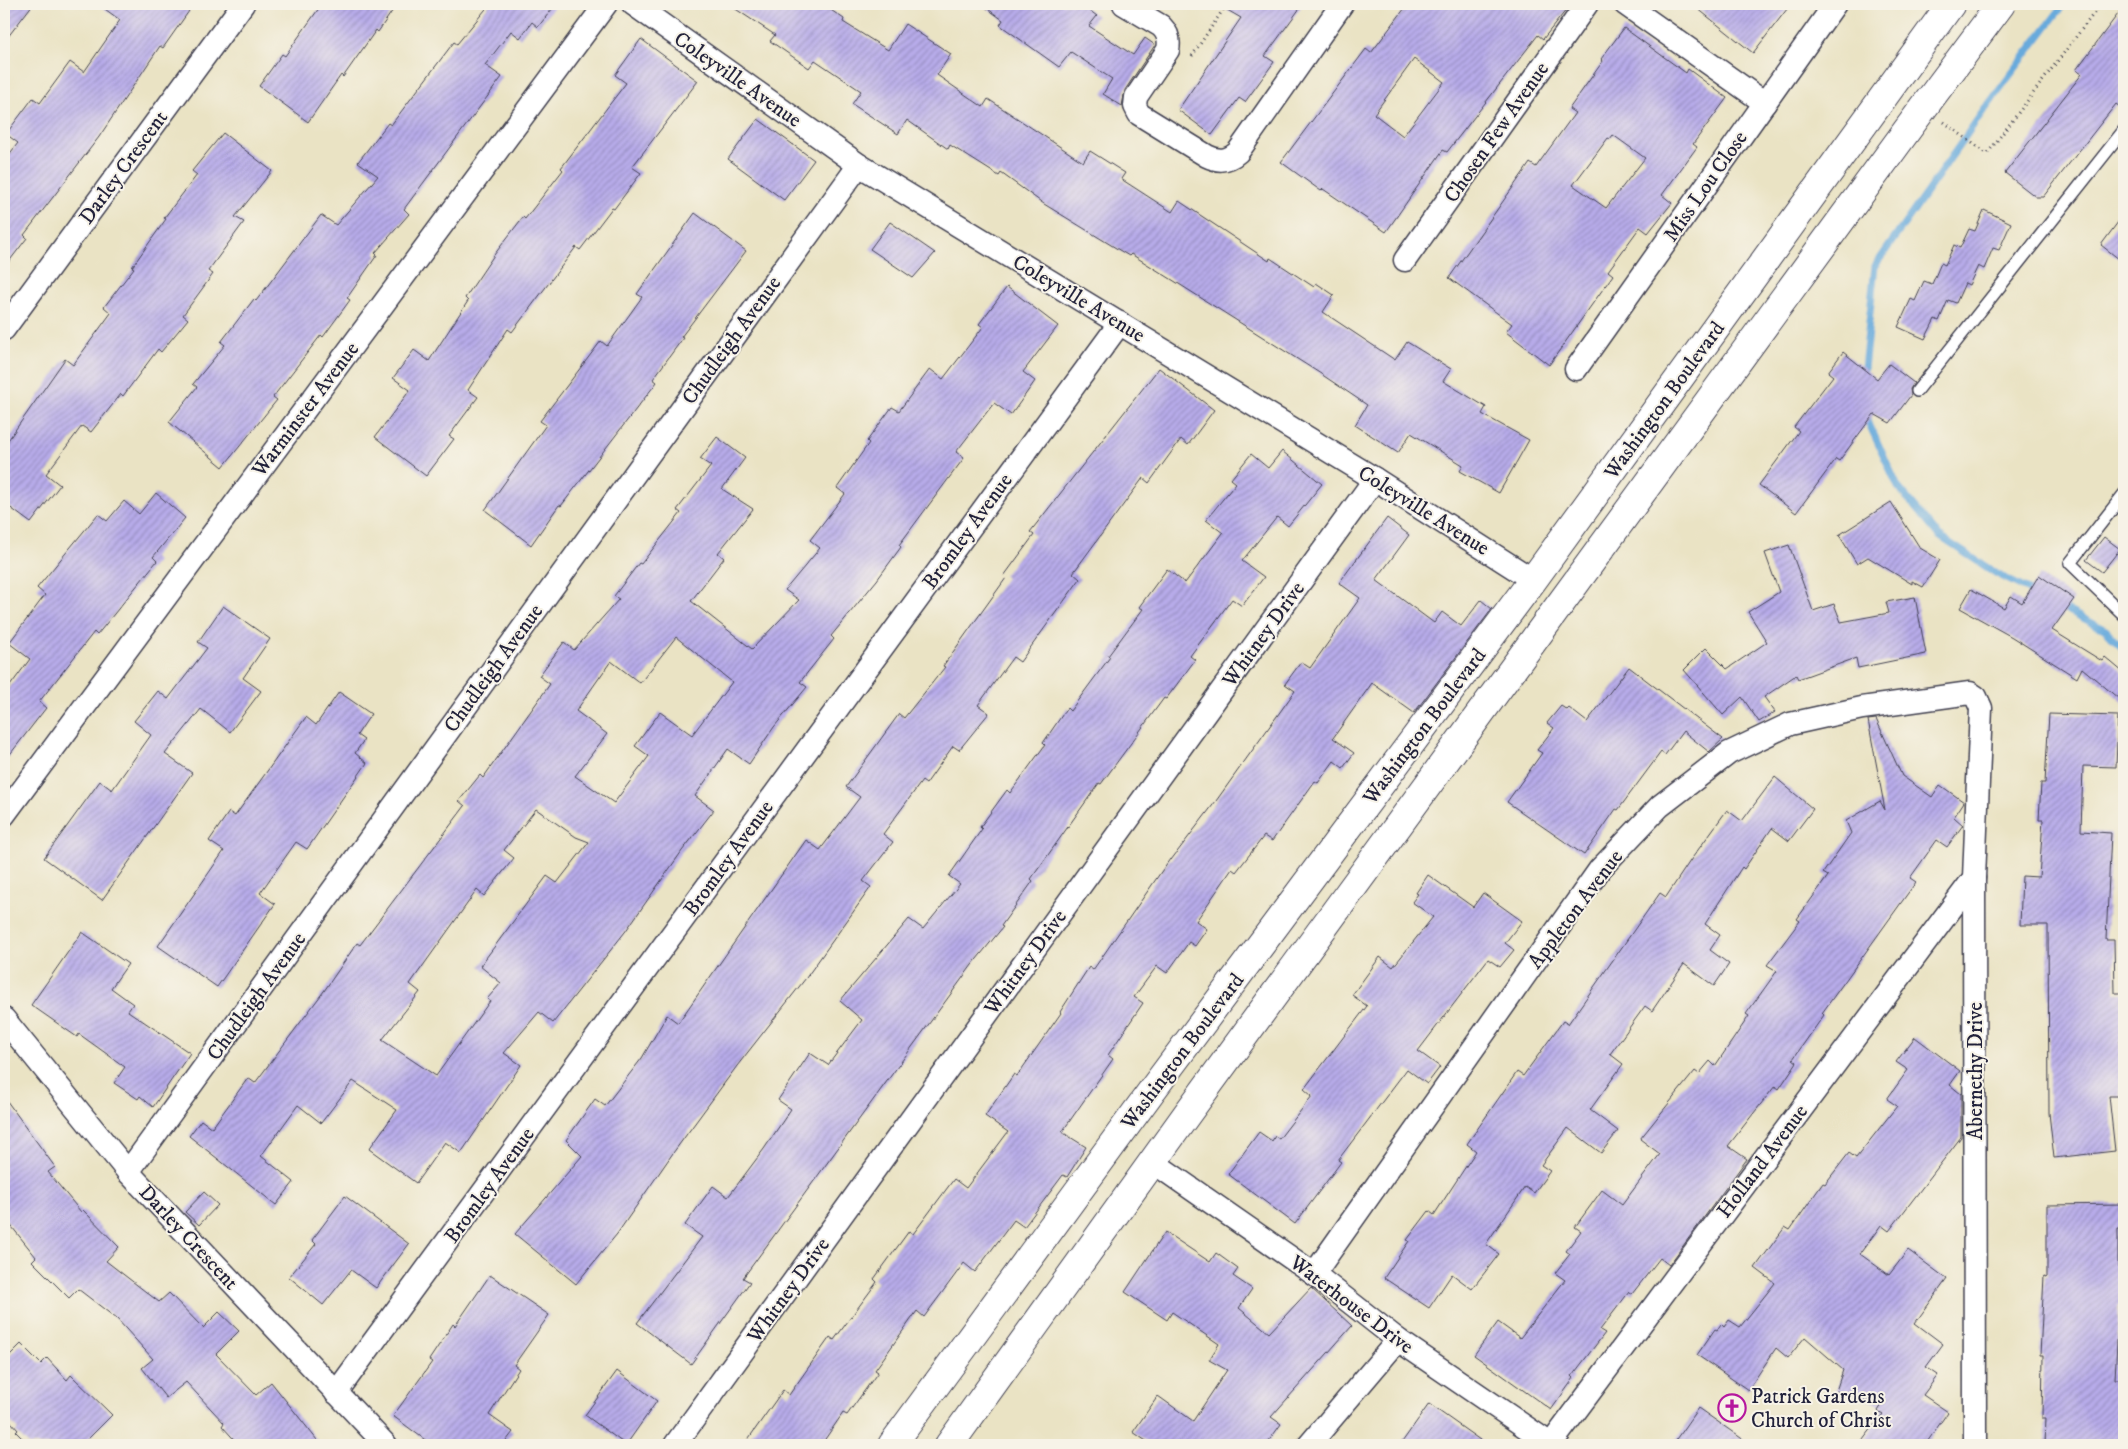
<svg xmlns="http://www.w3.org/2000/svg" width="2128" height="1449" viewBox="0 0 2128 1449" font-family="'IM FELL DW Pica',serif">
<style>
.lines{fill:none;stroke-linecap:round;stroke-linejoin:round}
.stream{stroke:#67aadc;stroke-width:7}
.building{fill:url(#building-hatch);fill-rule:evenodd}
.service-casing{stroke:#403f50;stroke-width:14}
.minor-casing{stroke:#403f50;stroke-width:25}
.trunk-casing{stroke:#403f50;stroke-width:30}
.path{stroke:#403f50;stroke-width:3;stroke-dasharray:1 4;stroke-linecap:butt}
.service{stroke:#fff;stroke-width:11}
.minor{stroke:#fff;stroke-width:22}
.trunk{stroke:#fff;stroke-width:28}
.labels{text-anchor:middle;stroke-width:4;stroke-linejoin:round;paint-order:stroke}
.street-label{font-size:21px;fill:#22223b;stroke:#f7f3e8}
.poi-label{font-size:21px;fill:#22223b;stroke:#f7f3e8;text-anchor:start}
</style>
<defs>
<pattern id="building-hatch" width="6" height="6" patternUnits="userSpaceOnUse" patternTransform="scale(1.25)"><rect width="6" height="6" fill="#b8acea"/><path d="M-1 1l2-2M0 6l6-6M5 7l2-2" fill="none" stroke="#958cbf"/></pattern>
</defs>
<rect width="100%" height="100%" fill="#f7f3e8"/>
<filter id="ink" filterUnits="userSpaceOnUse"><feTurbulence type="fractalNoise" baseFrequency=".02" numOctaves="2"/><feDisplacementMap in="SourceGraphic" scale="10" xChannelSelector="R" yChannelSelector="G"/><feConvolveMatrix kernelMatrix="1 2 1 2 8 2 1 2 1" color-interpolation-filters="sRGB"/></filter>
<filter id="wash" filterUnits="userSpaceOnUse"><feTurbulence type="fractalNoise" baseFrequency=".0096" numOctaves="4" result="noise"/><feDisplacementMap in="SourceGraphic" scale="20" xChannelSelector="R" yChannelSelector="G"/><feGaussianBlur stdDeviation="1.12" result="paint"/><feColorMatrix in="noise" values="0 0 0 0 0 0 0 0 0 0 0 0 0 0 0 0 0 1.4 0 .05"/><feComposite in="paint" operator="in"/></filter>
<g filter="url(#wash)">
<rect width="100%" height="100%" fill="#eae3c4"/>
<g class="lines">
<g class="stream">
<path d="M1863 378 1875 266 1984 110 2064 4"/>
<path d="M1865 415 1898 487 1939 536 1997 574 2036 594"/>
<path d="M2059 606 2106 630 2124 650"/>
</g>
</g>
<g id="blocks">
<g class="building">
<path d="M4 4H33L4 42Z"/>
<path d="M98 4H178L189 11 163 48 160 46 99 137 24 235 27 238 4 268V161L18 143 6 134 33 98 40 103 70 62 84 72 120 20Z"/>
<path d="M322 4H397L378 32 376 30 343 77 341 75 308 122 259 86 282 54 285 56Z"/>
<path d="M490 4H556L538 27 532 22 520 38 511 31 485 65 502 77 404 209 409 214 375 253 377 255 347 298 350 300 323 337 321 335 273 397 277 400 223 467 169 422 197 387 193 384 225 345 221 342 254 299 256 301 321 215 336 225 378 176 358 162 388 123 391 125 454 42 457 44Z"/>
<path d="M728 4H822L844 19 843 22 888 50 905 24 951 54 937 75 983 107 988 99 1083 162 1090 151 1125 173 1121 179 1172 212 1179 201 1269 261 1270 258 1314 287 1316 283 1334 295 1323 312 1395 360 1407 342 1451 369 1443 381 1486 407 1482 414 1529 440 1499 493 1460 471 1463 465 1411 433 1398 453 1355 425 1367 405 1321 374 1179 284 1131 254 1129 256 1044 204 1001 173 999 176 950 145 948 149 907 120 898 134 852 104 861 91 815 60 809 68 770 41 775 35Z"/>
<path d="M981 4H1081L1097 16 1089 26 1133 55 1145 38 1155 45 1125 90 1122 106 1103 94 1112 79 1071 52 1059 67 1000 25 1003 20Z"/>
<path d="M1217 4H1303L1265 56 1274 62 1245 102 1239 98 1212 135 1178 110 1241 18Z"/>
<path d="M1408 4H1571L1543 39 1538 35 1447 152 1443 150 1386 232 1323 189 1321 191 1281 162 1366 49 1371 53ZM1414 59 1444 82 1403 136 1374 114Z"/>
<path d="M1692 4H1791L1753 53Z"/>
<path d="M2124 6V110L2116 104 2043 197H2036L2005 173 2082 74 2076 70Z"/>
<path d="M1624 28 1686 73 1688 69 1727 98 1693 144 1697 147 1662 195 1672 203 1648 233 1640 227 1608 271 1613 275 1549 365 1506 332 1512 324 1449 278 1530 163 1536 167 1575 113 1569 109 1603 61 1601 59ZM1613 135 1645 158 1606 208 1573 185 1608 138 1610 139Z"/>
<path d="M641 39 698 81 632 167 641 173 614 209 612 208 580 250 576 247 512 332 508 329 468 390 478 397 449 436 454 439 426 476 375 437 410 390 393 378 414 350 429 361 468 301 465 298 494 255 523 217 525 219 563 170 561 168 626 83 615 75Z"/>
<path d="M758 119 814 160 784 200 728 159Z"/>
<path d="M223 133 272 171 235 217 244 222 208 271 213 274 183 315 188 319 161 352 158 349 123 396 121 394 91 432 82 426 46 474 60 485 31 523 4 503V446L65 359 73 365 111 313 104 307 134 268 132 267 166 219 164 218 197 175 192 171Z"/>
<path d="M1984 210 2011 223 1999 250 1993 248 1984 269 1978 266 1969 285 1965 283 1956 303 1948 300 1939 321 1935 319 1925 339 1898 327 1911 299 1915 301 1924 281 1932 284 1941 263 1945 265 1954 245 1960 248 1969 229 1975 231Z"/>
<path d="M695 213 746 251 681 337 683 338 653 379 657 382 561 506 559 505 531 545 485 510 546 425 540 421 601 341 607 346 642 297 637 294Z"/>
<path d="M2124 214V263L2101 245Z"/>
<path d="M890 222 935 253 913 278 870 249Z"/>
<path d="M1007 287 1058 326 1023 372 1035 381 1011 415 994 403 956 452 964 458 899 545 901 547 877 580 831 636 834 639 800 682 807 687 774 727 749 764 728 749 695 796 714 810 682 851 625 932 553 1023 539 1012 504 1053 521 1065 461 1153 445 1142 416 1183 369 1149 397 1110 353 1081 321 1123 298 1105 261 1156 294 1182 276 1205 189 1136 201 1120 212 1128 248 1078 255 1083 324 991 357 943 360 945 465 806 459 801 480 775 483 778 550 684 539 676 564 642 574 650 619 599 614 596 639 563 641 564 681 513 677 510 711 466 700 459 717 437 745 458 722 489 753 509 718 553 724 558 691 601 752 649 799 600 785 590 820 548 810 540 845 494 837 488 869 443 867 441 892 407 899 411 930 369 943 379 983 327 979 324ZM676 637 732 682 692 735 660 712 635 746 649 756 614 803 575 776 607 734 576 711 611 661 640 683ZM536 809 576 837 589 842 557 883 547 876 480 966 501 983 487 999 490 1001 436 1076 382 1040 420 992 410 984 477 890 484 896 514 858 504 850Z"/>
<path d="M1843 352 1877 379 1889 364 1914 383 1910 389 1911 395 1890 423 1874 414 1839 461 1836 459 1796 513 1759 485 1799 431 1794 427 1833 376 1828 372Z"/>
<path d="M1159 368 1214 410 1188 445 1181 439 1149 483 1143 478 1073 573 1080 579 1020 662 1013 657 978 705 989 713 959 750 953 746 926 784 922 781 883 834 893 842 863 881 871 887 806 978 737 1066 673 1153 617 1234 576 1284 515 1234 582 1156 566 1140 595 1099 605 1106 642 1058 667 1015 678 1023 806 840 820 850 860 797 846 787 899 714 904 718 945 667 943 666 1006 578 1004 576 1034 535 1030 532Z"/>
<path d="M1282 451 1322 484 1288 526 1277 517 1242 561 1264 577 1242 606 1232 599 1190 656 1195 660 1166 699 1164 698 1101 784 1099 783 1031 879 1033 881 1001 926 1003 927 972 965 743 1278 750 1282 691 1364 637 1323 702 1237 685 1225 713 1186 728 1197 764 1149 791 1109 778 1100 810 1053 828 1065 862 1020 840 1001 909 919 923 929 960 884 949 876 982 829 980 827 1007 790 1010 793 1045 745 1043 743 1067 708 1070 711 1110 657 1108 656 1143 609 1139 607 1167 569 1185 583 1223 533 1206 520 1236 483 1231 479 1251 454 1268 468Z"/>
<path d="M156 493 185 518 153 557 157 561 97 635 94 632 39 702 46 708 4 762V694L30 659 9 643 45 595 37 588 98 514 107 521 124 501 139 514Z"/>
<path d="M1891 502 1920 548 1940 560 1923 587 1912 581V584L1868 557 1857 564 1839 535Z"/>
<path d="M1387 518 1409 535 1376 580 1434 623 1442 612 1461 626 1481 600 1492 609 1414 713 1372 683 1333 738 1354 753 1343 768 1334 761 1318 783 1315 781 1272 841 1264 836 1236 872 1232 869 1196 921 1207 929 1195 946 1189 942 1167 973 1157 966 1134 997 1143 1003 1108 1055 1113 1059 1062 1132 1086 1147 1067 1177 1063 1175 1024 1227 1014 1220 975 1272 964 1263 924 1317 917 1311 875 1370 878 1372 847 1415 843 1413 821 1445H744L783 1390 789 1395 830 1337 834 1340 877 1282 874 1279 909 1231 913 1234 954 1179 966 1188 1008 1132 985 1116 1014 1074 1017 1076 1061 1013 1060 1012 1089 967 1093 970 1170 859 1171 860 1216 801 1295 691 1285 684 1301 662 1310 668 1360 598 1339 583Z"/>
<path d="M2104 537 2120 549 2102 572 2086 560Z"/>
<path d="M1789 545 1813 611 1834 604 1841 622 1889 613 1886 602 1915 597 1926 654 1858 668 1856 658 1798 679 1796 675 1764 697 1775 712 1759 722 1742 697 1723 715 1684 670 1706 648 1727 669 1767 642 1748 612 1779 592 1765 553Z"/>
<path d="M2039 575 2074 599 2052 630 2102 661 2105 657 2124 673V703L2082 668 2077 678 2012 637 1960 608 1971 589 2004 608 2011 596 2022 603Z"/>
<path d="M223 606 270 639 243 678 261 691 230 732 201 709 165 754 192 773 102 900 44 858 100 781 112 790 151 735 134 721 158 691 168 699 207 648 198 642Z"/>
<path d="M1629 667 1723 739 1709 752 1683 731 1665 755 1661 752 1618 810 1616 809 1584 855 1507 802 1542 753 1537 750 1554 728 1547 723 1561 706 1567 710 1569 708 1587 722Z"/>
<path d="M339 692 371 714 357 735 364 740 355 753 367 763 307 849 296 842 260 893 275 904 217 987 158 946 224 851 209 841 229 812 235 816 306 717 316 725Z"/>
<path d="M2049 714 2118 716 2116 767 2083 766 2081 831 2111 833 2106 940H2114L2115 993H2124V1041H2120V1096H2109L2115 1151 2054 1158 2049 1113 2048 925H2020L2022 876 2039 877 2043 820H2039L2041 783H2045Z"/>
<path d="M1876 719 1902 776 1932 797 1940 785 1964 802 1954 817 1963 825 1947 847 1937 840 1910 878 1916 882 1822 1013 1824 1015 1793 1059 1797 1062 1779 1089 1775 1086 1728 1146 1747 1159 1669 1265 1660 1258 1632 1294 1629 1292 1600 1330 1605 1333 1572 1376 1574 1378 1551 1410 1474 1355 1498 1322 1520 1338 1565 1280 1555 1273 1570 1254 1566 1251 1581 1231 1575 1227 1602 1190 1622 1205 1660 1154 1640 1139 1695 1071 1699 1074 1710 1061 1715 1066 1749 1016 1746 1014 1777 971 1767 965 1800 921 1797 919 1828 876 1823 873 1851 833 1846 821 1880 801 1885 810 1868 720Z"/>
<path d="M1775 777 1813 809 1789 841 1772 828 1744 869 1742 867 1705 924 1720 935 1710 950 1729 964 1714 986 1684 964 1652 1011 1645 1006 1610 1054 1623 1064 1590 1110 1618 1131 1601 1153 1568 1128 1541 1165 1550 1171 1534 1193 1525 1187 1486 1244 1499 1254 1472 1289 1452 1274 1429 1308 1384 1278 1409 1241 1407 1240 1429 1211 1434 1215 1476 1151 1467 1144 1517 1072 1523 1076 1563 1021 1568 1024 1660 893 1666 897 1690 861 1727 810 1742 821Z"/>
<path d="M1428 875 1473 907 1483 893 1522 921 1505 943 1514 950 1500 967 1488 959 1418 1051 1440 1067 1427 1084 1407 1069 1338 1160 1341 1162 1295 1224 1228 1174 1259 1132 1272 1141 1275 1136 1279 1139 1312 1096 1304 1089 1367 1006 1352 995 1380 957 1393 967 1433 917 1412 902 1418 894 1416 893Z"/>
<path d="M82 932 128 964 111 988 133 1004 128 1011 190 1053 153 1107 140 1096 138 1099 114 1083 125 1067 79 1034 77 1037 31 1005Z"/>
<path d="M1915 1037 1960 1071 1950 1085 1961 1094V1137L1889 1231 1881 1225 1860 1254 1889 1275 1908 1250 1947 1279 1915 1323 1943 1344 1926 1367 1938 1375 1923 1395 1948 1412 1925 1445H1859L1883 1414 1878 1411 1882 1405 1836 1391 1843 1370 1805 1337 1788 1358 1776 1348 1748 1390 1697 1355 1715 1329 1717 1330 1721 1324 1724 1327 1729 1320 1740 1327 1775 1283 1755 1268 1785 1227 1790 1230 1823 1183 1825 1184 1849 1153 1856 1158 1897 1106 1887 1099 1908 1070 1896 1062Z"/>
<path d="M4 1097 55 1167 48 1172 81 1212 83 1210 119 1247 106 1261 159 1302 169 1293 203 1328 219 1312 239 1331 216 1354 256 1395 271 1382 321 1445H239L222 1426 224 1423 186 1382 166 1398 142 1368 153 1359 117 1319 78 1289 69 1298 32 1261 36 1257 4 1217Z"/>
<path d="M204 1192 218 1205 199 1225 185 1212Z"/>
<path d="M345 1196 409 1244 376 1288 351 1270 323 1305 289 1277 316 1244 312 1240Z"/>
<path d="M2123 1204V1229H2118V1268H2124V1306L2119 1305 2115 1379H2121L2120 1426H2123L2122 1445H2045L2046 1418H2042L2043 1355H2040L2044 1276 2047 1277V1205Z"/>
<path d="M1165 1232 1210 1262 1216 1253 1238 1269 1233 1276 1252 1289 1239 1308 1269 1333 1311 1288 1352 1326 1271 1417 1281 1424 1266 1445H1152L1133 1432 1158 1396 1193 1421 1227 1370 1209 1360 1219 1344 1172 1312 1167 1320 1125 1292Z"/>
<path d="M490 1275 549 1315 514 1365 519 1369 489 1415 513 1432 503 1445H432L393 1416 432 1362 429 1360 453 1324 455 1326Z"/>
<path d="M21 1344 41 1364 47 1358 67 1380 71 1375 112 1415 82 1445H29L16 1432 18 1430 4 1414V1361Z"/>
<path d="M617 1371 657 1401 626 1445 585 1415Z"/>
<path d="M1429 1404 1487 1445H1400Z"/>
<path d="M1698 1408 1751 1445H1672Z"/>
</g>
</g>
</g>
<g filter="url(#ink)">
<use href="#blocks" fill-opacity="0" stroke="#403f50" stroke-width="1"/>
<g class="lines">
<g class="service-casing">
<g id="service">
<path d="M1917 391 2124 130"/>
<path d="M2124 494 2070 563 2124 615"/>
</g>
</g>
<g class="minor-casing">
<g id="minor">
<path d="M633 4 859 165 1375 479 1533 580"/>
<path d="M1124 4 1161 26C1168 33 1170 40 1168 50L1136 97 1135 106 1139 114 1207 156C1219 162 1228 161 1238 152L1342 4"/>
<path d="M1625 4 1765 103"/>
<path d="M1405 260 1587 4"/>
<path d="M4 329 243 4"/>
<path d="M1576 369 1835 4"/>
<path d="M4 815 606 4"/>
<path d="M4 1019 128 1172 386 1445"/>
<path d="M1153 1162 1314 1274 1398 1340 1552 1445"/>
<path d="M128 1172 859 165"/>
<path d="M1314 1274 1600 869 1660 806 1729 753 1790 724 1862 708 1970 693 1976 697 1981 708 1974 878 1975 1445"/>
<path d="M336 1393 1120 323"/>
<path d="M1551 1444 1974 878"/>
<path d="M675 1445 1375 479"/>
<path d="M1309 1445 1398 1340"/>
</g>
</g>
<g class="trunk-casing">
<g id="trunk">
<path d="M892 1445 1153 1089 1533 580 1951 4"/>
<path d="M949 1445 1187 1114 1924 107 2001 4"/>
</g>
</g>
<g class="path">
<path d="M1192 56 1227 4"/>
<path d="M1944 122 1987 154 2101 4"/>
</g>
<use href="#service" class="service"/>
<use href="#minor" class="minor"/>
<use href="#trunk" class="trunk"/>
</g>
</g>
<defs>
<g id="church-ring" transform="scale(1.4375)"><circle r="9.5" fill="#f7f3e8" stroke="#b5179e" stroke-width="1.5"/><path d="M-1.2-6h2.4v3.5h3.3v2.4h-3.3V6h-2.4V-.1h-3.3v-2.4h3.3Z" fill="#b5179e"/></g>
</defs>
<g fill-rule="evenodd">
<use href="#church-ring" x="1732" y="1408"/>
</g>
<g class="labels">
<g class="street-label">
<text transform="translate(738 79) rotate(35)" y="7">Coleyville Avenue</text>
<text transform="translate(1496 132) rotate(-55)" y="7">Chosen Few Avenue</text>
<text transform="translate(123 167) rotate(-54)" y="7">Darley Crescent</text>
<text transform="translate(1705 186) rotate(-55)" y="7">Miss Lou Close</text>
<text transform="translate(1079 298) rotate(31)" y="7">Coleyville Avenue</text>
<text transform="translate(731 340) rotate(-54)" y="7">Chudleigh Avenue</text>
<text transform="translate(1664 400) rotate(-54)" y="7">Washington Boulevard</text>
<text transform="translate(305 409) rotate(-53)" y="7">Warminster Avenue</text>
<text transform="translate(1424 510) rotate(32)" y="7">Coleyville Avenue</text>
<text transform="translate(967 531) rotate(-54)" y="7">Bromley Avenue</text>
<text transform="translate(1263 634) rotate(-54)" y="7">Whitney Drive</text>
<text transform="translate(493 668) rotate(-54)" y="7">Chudleigh Avenue</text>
<text transform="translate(1424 726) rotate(-53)" y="7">Washington Boulevard</text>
<text transform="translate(728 858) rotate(-54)" y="7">Bromley Avenue</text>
<text transform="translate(1575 909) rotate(-53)" y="7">Appleton Avenue</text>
<text transform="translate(1025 962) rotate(-54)" y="7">Whitney Drive</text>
<text transform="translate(256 996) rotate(-54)" y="7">Chudleigh Avenue</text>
<text transform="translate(1182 1051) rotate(-53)" y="7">Washington Boulevard</text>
<text transform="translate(1975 1071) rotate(-90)" y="7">Abernethy Drive</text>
<text transform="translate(1762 1161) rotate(-53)" y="7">Holland Avenue</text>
<text transform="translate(489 1185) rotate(-54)" y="7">Bromley Avenue</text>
<text transform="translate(189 1237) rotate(47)" y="7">Darley Crescent</text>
<text transform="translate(788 1290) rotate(-54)" y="7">Whitney Drive</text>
<text transform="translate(1352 1304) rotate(37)" y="7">Waterhouse Drive</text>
</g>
<g class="poi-label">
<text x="1751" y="1403">Patrick Gardens<tspan x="1751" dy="24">Church of Christ</tspan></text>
</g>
</g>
<rect width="2128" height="1449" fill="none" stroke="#f7f3e8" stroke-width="20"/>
</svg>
